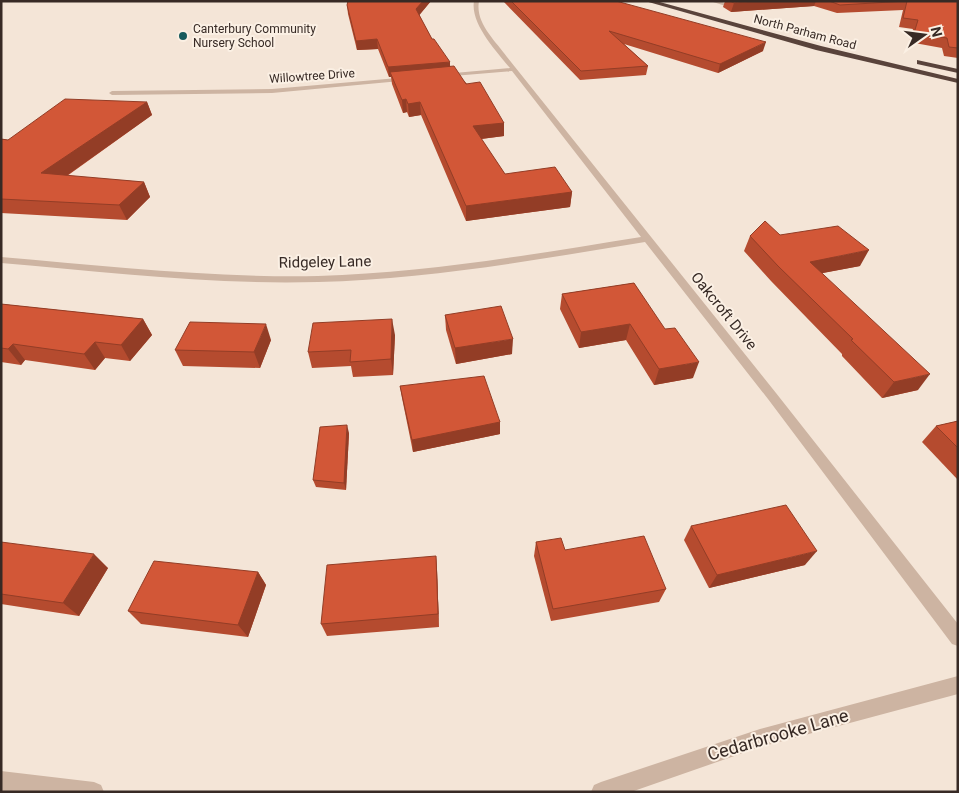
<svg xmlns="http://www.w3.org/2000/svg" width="959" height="793" viewBox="0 0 959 793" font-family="Roboto,sans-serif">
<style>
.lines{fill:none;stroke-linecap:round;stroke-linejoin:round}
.minor{fill:#cdb4a2;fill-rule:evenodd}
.highway{fill:#59433b;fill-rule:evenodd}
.wall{fill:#b54b2f}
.shaded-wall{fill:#933d26}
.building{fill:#d25737;stroke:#933d26}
.poi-dot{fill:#175a5c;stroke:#fbf0e4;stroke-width:2}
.labels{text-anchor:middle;stroke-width:4;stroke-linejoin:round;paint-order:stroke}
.far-poi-label{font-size:12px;fill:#372a25;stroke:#fbf0e4;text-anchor:start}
.far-street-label{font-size:12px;fill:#372a25;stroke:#fbf0e4}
.street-label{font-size:15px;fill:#372a25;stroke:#fbf0e4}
.near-street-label{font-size:18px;fill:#372a25;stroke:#fbf0e4}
</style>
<rect width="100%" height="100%" fill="#f4e5d7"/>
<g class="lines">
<g class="minor">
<path d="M474 1H479C475 23 495 40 507 57L776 393 958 624V646L952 644 768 399 645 242C536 260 428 279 318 282 212 285 107 272 1 263V257C107 266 212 278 318 276 427 273 534 254 641 237L512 71 441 77 440 76 443 74 510 68C496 51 470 23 474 1Z"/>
<path d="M710 1H719L738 7 735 9Z"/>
<path d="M409 77 411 78V80L272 93 112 95 109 93 112 91 272 89Z"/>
<path d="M958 676V694L760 747 631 792H591L594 785 601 782 760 729Z"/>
<path d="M1 771 94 782 101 785 104 792 1 791Z"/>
</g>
<g class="highway">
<path d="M645 1H656L821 46 958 79V83L816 50Z"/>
<path d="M917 60 958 69V73L917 64Z"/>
</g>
</g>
<g class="wall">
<path d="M348 1H431L419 15 432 39 450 66 504 123V136L481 139 505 174 572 192 570 207 466 221 421 115 409 117 407 112 403 113 392 84 391 77H389L378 49 357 50 348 14 347 5Z"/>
<path d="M503 1H616L763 51 718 73 624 44 648 66 646 75 580 80Z"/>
<path d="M725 1H958V58L944 56 942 48 909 42 913 29 899 27 903 10 837 13 814 6 731 12 723 7Z"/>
<path d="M147 102 152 115 67 176 144 182 150 197 127 220 1 213V139L8 140Z"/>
<path d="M780 235 860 266 822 273 918 390 882 398 842 356V354L771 281 744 251 750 236Z"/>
<path d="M634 283 693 378 654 385 626 340 579 348 560 309 562 294Z"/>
<path d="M1 304 143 319 152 335 130 361 105 358 95 370 25 360 21 365 1 362Z"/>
<path d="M445 315 512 354 456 364 446 330Z"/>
<path d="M395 335 393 375 353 377 351 366 312 368 308 352Z"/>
<path d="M271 340 260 368 183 366 175 350Z"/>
<path d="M400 386 500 422V434L413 452 402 398Z"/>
<path d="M958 421V480L922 442 936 426Z"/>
<path d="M349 433 346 490 316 487 313 480Z"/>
<path d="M691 526 805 565 709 588 684 540Z"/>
<path d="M1 542 108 568 79 616 1 604Z"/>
<path d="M536 542 565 550 666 589 659 602 551 621 534 556Z"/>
<path d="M436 556 437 570 439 627 327 636 321 624Z"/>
<path d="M258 572 266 585 248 637 141 624 128 611Z"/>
</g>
<g class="shaded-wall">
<path d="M423 1H431L417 18 416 9Z"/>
<path d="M762 1H816L814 6 731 12 734 3Z"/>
<path d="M377 39 378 49 357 50 356 41Z"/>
<path d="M766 42 763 51 718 73 720 64Z"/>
<path d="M450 62V71L390 72 391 77H389L388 67Z"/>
<path d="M406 99 407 112 403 113 402 100Z"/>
<path d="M147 102 152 115 49 188 41 173Z"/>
<path d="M420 102 421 115 409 117 408 104Z"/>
<path d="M504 123V136L473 140V126Z"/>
<path d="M144 182 150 197 127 220 119 205Z"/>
<path d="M572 192 570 207 466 221V206Z"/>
<path d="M869 250 860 266 802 277 810 262Z"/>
<path d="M143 319 152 335 130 361 121 345Z"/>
<path d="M392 319 395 335 393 375 391 359Z"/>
<path d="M266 324 271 340 260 368 254 352Z"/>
<path d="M630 324 626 340 579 348 581 332Z"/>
<path d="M513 339 512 354 456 364 455 348Z"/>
<path d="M95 342 105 358 95 370 84 354Z"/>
<path d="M13 344 25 360 21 365 8 349Z"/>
<path d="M699 362 693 378 654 385 659 369Z"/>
<path d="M930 374 918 390 882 398 894 382Z"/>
<path d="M500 422V434L413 452 412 440Z"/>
<path d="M347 425 349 433 346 490 344 483Z"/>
<path d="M817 551 805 565 709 588 717 575Z"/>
<path d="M94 554 108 568 79 616 63 603Z"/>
<path d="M436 556 437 570 439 627 438 614Z"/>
<path d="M258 572 266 585 248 637 238 625Z"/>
</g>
<g class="building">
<path d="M348 1H423L416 9 432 39H434L450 62 388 67 377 39 356 41 347 5Z"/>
<path d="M511 1H616L766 42 720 64 609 31 648 66 581 71Z"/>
<path d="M730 1 737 2 738 1H762L734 3Z"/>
<path d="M829 1H958V48L949 47 947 38 914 33 918 20 903 18 907 1 840 5Z"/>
<path d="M454 66 466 84 480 82 504 123 473 126 505 174 555 167 572 192 466 206 420 102 408 104 406 99 402 100 390 72Z"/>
<path d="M65 99 147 102 41 173 144 182 119 205 1 199V139L8 140Z"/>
<path d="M765 221 780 235 838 226 869 250 810 262 930 374 894 382 851 340 853 339 778 266 750 236Z"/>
<path d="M634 283 665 329 675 328 699 362 659 369 630 324 581 332 562 294Z"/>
<path d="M1 304 143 319 121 345 95 342 84 354 13 344 8 349 1 348Z"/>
<path d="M501 306 513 339 455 348 445 315Z"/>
<path d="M392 319 391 359 350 362 351 350 308 352 313 323Z"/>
<path d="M190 322 266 324 254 352 175 350Z"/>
<path d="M484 376 500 422 412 440 400 386Z"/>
<path d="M958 421V448L936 426Z"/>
<path d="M347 425 344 483 313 480 320 427Z"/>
<path d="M786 505 817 551 717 575 691 526Z"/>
<path d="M644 536 666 589 553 609 536 542 561 538 565 550Z"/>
<path d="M1 542 94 554 63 603 1 594Z"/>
<path d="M436 556 438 614 321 624 327 565Z"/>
<path d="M154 561 258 572 238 625 128 611Z"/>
</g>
<circle class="poi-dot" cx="183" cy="36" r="5"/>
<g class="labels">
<g class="far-poi-label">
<text x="193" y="33">Canterbury Community<tspan x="193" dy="14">Nursery School</tspan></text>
</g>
<g class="far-street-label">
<text transform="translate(805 32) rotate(15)" y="4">North Parham Road</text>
<text transform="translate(312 76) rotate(-4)" y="4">Willowtree Drive</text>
</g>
<g class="street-label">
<text transform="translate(325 262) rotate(-1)" y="5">Ridgeley Lane</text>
<text transform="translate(724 311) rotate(51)" y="5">Oakcroft Drive</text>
</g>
<g class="near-street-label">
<text transform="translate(778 735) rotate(-16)" y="6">Cedarbrooke Lane</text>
</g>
</g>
<rect width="959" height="793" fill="none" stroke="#372a25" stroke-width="5"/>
<g transform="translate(924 35) rotate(76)" stroke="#fbf0e4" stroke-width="4" paint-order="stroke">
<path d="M0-4L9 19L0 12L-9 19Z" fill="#372a25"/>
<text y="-8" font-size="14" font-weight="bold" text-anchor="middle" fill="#372a25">N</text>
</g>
</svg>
